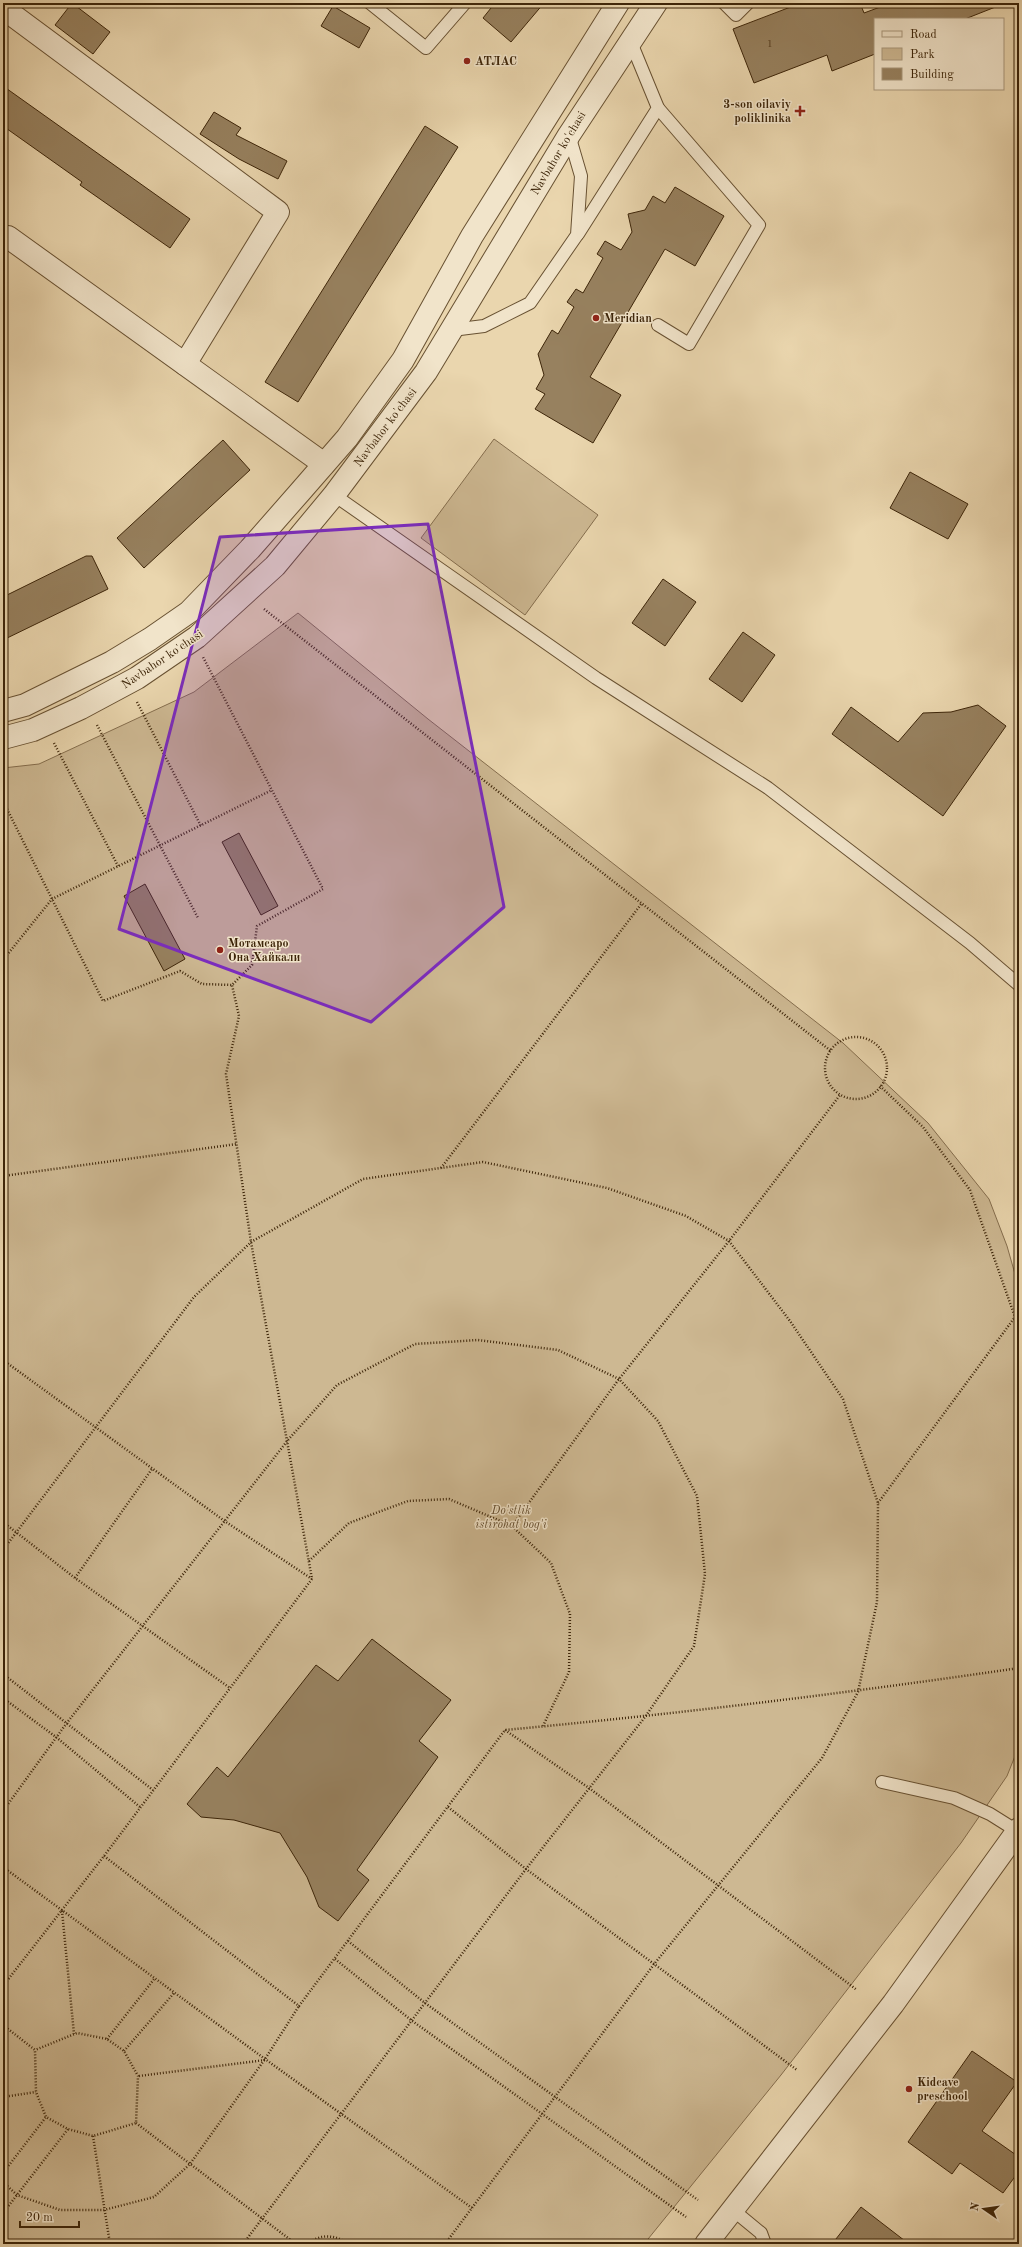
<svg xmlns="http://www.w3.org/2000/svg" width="1022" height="2247" viewBox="0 0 1022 2247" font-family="'Old Standard TT',serif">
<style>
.green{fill:#cdb892;stroke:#856e4e}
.building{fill:#97815f;stroke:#3d2509}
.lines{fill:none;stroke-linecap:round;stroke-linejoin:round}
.service-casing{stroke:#685132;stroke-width:14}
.minor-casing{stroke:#685132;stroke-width:24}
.tertiary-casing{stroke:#685132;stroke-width:24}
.path{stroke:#3d2509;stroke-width:2.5;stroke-dasharray:1 2;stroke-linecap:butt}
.service{stroke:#f1e4ca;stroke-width:12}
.minor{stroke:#f1e4ca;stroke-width:22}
.tertiary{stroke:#f1e4ca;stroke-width:22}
.marked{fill:#7b2cbf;fill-opacity:0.2;stroke:#7b2cbf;stroke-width:3;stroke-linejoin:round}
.poi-dot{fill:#8f2418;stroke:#f1e4ca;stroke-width:1.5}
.labels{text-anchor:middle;stroke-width:3;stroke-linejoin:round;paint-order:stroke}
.number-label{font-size:10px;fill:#543c1e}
.poi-label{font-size:12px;font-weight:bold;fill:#3d2509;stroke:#f1e4ca;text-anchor:start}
.street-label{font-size:12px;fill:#3d2509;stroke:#f1e4ca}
.park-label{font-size:12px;font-style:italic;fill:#614a2b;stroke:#f1e4ca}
</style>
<rect width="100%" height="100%" fill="#ead6ae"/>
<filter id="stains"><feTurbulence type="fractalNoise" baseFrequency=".005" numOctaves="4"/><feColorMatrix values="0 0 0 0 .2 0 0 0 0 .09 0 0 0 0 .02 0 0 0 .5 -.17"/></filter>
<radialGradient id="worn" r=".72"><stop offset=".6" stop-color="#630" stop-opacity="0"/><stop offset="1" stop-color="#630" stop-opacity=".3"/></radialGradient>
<g class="green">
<path d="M494 439 598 515 525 615 421 538Z"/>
<path d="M298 613 428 719 843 1043 928 1123 989 1199 1007 1246 1019 1288V1746L1007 1776 961 1843 781 2075 644 2244H3V768L39 764 194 692Z"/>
</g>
<g class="building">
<path d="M72 3 110 32 93 54 55 25Z"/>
<path d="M495 3H544L511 42 483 18Z"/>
<path d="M801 3H860L864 13 891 3 1003 4 965 19H875V54L832 71 827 55 754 83 733 29Z"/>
<path d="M333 6 370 28 359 48 321 26Z"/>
<path d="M3 86 190 219 170 248 80 185 82 182 3 126Z"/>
<path d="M214 112 241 128 236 135 287 161 278 179 239 159 200 134Z"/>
<path d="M425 126 458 147 298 402 265 382Z"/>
<path d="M675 187 724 216 695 266 665 249 590 377 621 395 593 443 535 409 545 394 536 389 544 375 538 354 552 330 558 334 574 307 567 302 576 289 583 293 603 258 597 254 605 241 621 250 632 232 628 214 645 210 653 196 665 203Z"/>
<path d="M223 440 250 470 144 568 117 538Z"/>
<path d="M910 472 968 504 948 539 890 508Z"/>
<path d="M86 556H92L108 589 3 640V597Z"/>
<path d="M663 579 696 602 665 646 632 623Z"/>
<path d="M743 632 775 655 742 702 709 679Z"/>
<path d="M978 705 1006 726 943 816 832 734 851 707 898 742 923 713 951 712Z"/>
<path d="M239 833 278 906 261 915 222 842Z"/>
<path d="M145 884 185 959 164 971 124 896Z"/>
<path d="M372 1639 451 1700 419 1741 438 1757 357 1870 369 1880 338 1921 319 1907 307 1877 280 1833 234 1820 201 1817 187 1804 217 1767 228 1777 316 1665 338 1681Z"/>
<path d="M972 2051 1017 2082 982 2131 1019 2157V2171L1003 2193 960 2163 952 2174 908 2142Z"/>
<path d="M861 2207 909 2244H832Z"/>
</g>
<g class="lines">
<g class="service-casing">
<g id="service">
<path d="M370 3 426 48 465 3"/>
<path d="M724 3 736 15 748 3"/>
<path d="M578 234 658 108 630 40"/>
<path d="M658 325 689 344 759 225 658 108"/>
<path d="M452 330 484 326 530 303 577 235 581 176 569 135"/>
<path d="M334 495 596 678 768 788 970 943 1019 985"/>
<path d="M882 1782 954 1798 990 1814 1017 1831"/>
<path d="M733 2210 761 2233 765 2244"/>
</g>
</g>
<g class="minor-casing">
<g id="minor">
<path d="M3 8 278 212 185 364"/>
<path d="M3 239 8 237 324 464"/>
<path d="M706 2244 893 2004 1019 1829"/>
</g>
</g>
<g class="tertiary-casing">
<g id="tertiary">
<path d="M3 711 25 705 112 662 150 639 189 612 250 549 300 492 347 438 403 360 472 236 618 3"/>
<path d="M3 738 33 730 81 708 137 678 197 637 275 566 334 495 426 372 569 135 656 3"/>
</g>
</g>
<g class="path">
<path d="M264 609 831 1051"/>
<path d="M137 702 201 826"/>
<path d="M97 725 198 918"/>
<path d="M54 743 118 866"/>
<path d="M3 801 103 1001 180 971 202 984 232 985 252 965 257 926 323 889 203 657"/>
<path d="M3 960 52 899 272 790"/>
<circle cx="856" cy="1068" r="31"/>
<path d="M880 1086 923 1127 970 1190 1015 1317 1019 1443"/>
<path d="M441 1168 642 903"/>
<path d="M3 1176 237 1144"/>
<path d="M3 1360 226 1522 312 1579"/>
<path d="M878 1503 1015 1317"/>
<path d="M3 1522 75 1578 230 1688"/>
<path d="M512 1526 619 1379 729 1241 840 1095"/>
<path d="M3 1550 194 1297 251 1242 363 1179 483 1162 607 1188 686 1216 729 1241 790 1321 843 1399 878 1503 877 1602 858 1692 822 1758 655 1963 445 2244"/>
<path d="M309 1561 349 1523 408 1501 449 1499 512 1526 551 1563 570 1614 569 1672 543 1726"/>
<path d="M75 1578 152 1469"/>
<path d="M3 1674 153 1790"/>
<path d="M3 1698 56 1737 140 1807"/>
<path d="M505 1730 589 1788 857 1990"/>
<path d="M448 1807 526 1869 797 2070"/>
<path d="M3 1811 66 1724 288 1440 337 1385 415 1344 478 1340 558 1350 619 1379 658 1421 697 1496 705 1574 694 1646 645 1717 526 1869 243 2244"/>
<path d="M104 1856 299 2006 505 1730C677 1714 848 1693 1019 1668"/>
<path d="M3 1867 265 2059 472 2208"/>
<path d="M62 1911 74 2034"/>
<path d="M348 1941 425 2003 698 2200"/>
<path d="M335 1959 411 2020 686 2217"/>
<path d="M3 1986 104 1856 312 1579 251 1242 226 1074 239 1016 232 985"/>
<path d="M3 2025 35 2050 36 2092 46 2117 68 2129 93 2136 136 2123 138 2076 124 2051 107 2039 77 2033 35 2050"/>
<path d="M107 2039 155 1978"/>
<path d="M124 2051 174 1993"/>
<path d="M139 2076 265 2060"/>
<path d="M3 2097 36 2092"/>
<path d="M136 2123 296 2244"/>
<path d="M93 2136 110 2244"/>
<path d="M3 2173 46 2117"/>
<path d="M3 2182 17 2195 60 2210H104L154 2197 190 2164 265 2059 299 2006"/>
<path d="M3 2213 68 2129"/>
<path d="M308 2244C320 2233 336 2235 349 2244"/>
</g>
<use href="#service" class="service"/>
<use href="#minor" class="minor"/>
<use href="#tertiary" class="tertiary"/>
</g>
<path class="marked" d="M428 524 504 907 371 1022 119 929 220 537Z"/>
<g class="poi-dot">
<circle cx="467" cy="61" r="4"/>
<path d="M798 105h4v4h4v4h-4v4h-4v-4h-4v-4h4z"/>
<circle cx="596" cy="318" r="4"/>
<circle cx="220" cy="950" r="4"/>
<circle cx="909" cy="2089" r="4"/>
</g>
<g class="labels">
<g class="number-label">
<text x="770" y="47">1</text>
</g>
<g class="poi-label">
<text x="475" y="65">АТЛАС</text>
<text x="791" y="108" text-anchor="end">3-son oilaviy<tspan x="791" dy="14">poliklinika</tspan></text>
<text x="604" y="322">Meridian</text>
<text x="228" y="947">Мотамсаро<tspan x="228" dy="14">Она Хайкали</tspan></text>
<text x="917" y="2086">Kidcave<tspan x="917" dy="14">preschool</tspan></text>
</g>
<g class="street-label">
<text transform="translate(558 153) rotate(-59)" y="4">Navbahor ko'chasi</text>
<text transform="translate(385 427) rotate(-53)" y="4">Navbahor ko'chasi</text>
<text transform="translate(162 659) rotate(-34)" y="4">Navbahor ko'chasi</text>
</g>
<g class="park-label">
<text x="511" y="1514">Do'stlik<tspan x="511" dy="14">istirohat bog'i</tspan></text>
</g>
</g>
<rect width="1022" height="2247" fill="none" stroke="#ead6ae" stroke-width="16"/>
<rect x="4" y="4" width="1014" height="2239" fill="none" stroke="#3d2509" stroke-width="2"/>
<rect x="8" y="8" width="1006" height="2231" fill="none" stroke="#3d2509"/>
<rect x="874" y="18" width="130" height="72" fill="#f1e4ca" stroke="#a9987d"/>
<rect x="882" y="31" width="20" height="6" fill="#f1e4ca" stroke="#a9987d"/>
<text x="910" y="38" font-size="12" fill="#3d2509">Road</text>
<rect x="882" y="48" width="20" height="12" fill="#cdb892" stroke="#a9987d"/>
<text x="910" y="58" font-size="12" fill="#3d2509">Park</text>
<rect x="882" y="68" width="20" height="12" fill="#97815f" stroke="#a9987d"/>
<text x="910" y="78" font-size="12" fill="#3d2509">Building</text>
<g transform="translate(984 2209) rotate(283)" stroke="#f1e4ca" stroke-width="3" paint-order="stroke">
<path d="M0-3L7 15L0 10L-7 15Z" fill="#3d2509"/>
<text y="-6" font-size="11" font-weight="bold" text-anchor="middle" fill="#3d2509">N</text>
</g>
<path d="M20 2221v6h59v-6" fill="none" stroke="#3d2509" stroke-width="2"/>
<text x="26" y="2221" font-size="12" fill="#3d2509" stroke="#f1e4ca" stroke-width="3" paint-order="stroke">20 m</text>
<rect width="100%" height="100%" filter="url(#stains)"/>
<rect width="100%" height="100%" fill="url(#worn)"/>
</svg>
